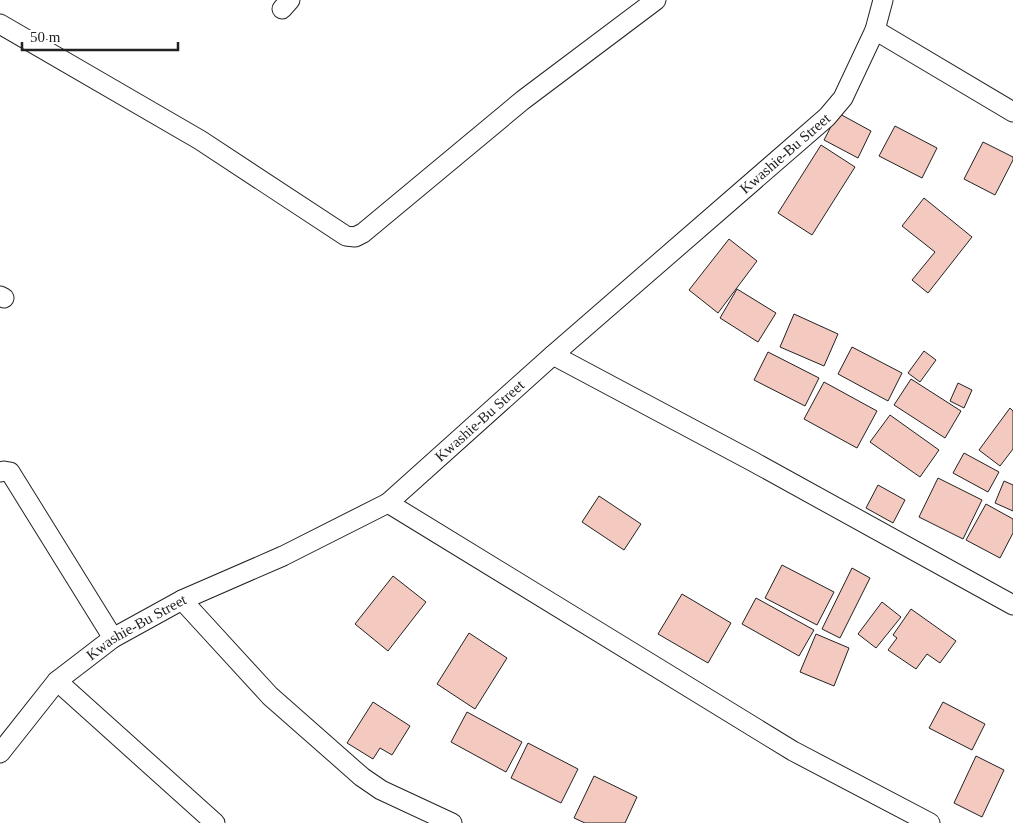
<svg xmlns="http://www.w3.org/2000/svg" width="1013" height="823" viewBox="0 0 1013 823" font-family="'Times New Roman',serif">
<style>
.building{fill:#f3c9c0;stroke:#222}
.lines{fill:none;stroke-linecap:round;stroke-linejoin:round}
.minor-casing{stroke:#222;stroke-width:21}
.minor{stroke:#fff;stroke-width:19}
.labels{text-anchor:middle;stroke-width:4;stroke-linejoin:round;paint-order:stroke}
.street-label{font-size:15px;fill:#222;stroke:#fff}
</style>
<rect width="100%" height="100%" fill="#fff"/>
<g class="building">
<path d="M838 113 871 131 858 158 824 140Z"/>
<path d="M895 126 937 148 922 178 879 156Z"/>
<path d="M983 142 1013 157V160L995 195 964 179Z"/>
<path d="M821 145 855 167 812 235 778 213Z"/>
<path d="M924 198 972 237 928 293 912 280 935 252 902 226Z"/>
<path d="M729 239 757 261 718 313 689 290Z"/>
<path d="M737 289 776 313 758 342 720 318Z"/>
<path d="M794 314 838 334 824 366 780 347Z"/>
<path d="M852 347 902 373 888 401 838 374Z"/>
<path d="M924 351 936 360 920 382 908 373Z"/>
<path d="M768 352 819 378 805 406 754 380Z"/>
<path d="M911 379 961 411 945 438 894 405Z"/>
<path d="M824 382 877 411 857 448 804 419Z"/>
<path d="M958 383 972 390 964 408 950 401Z"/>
<path d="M1010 408 1013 411V449L1000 466 979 450Z"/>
<path d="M890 415 939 450 920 477 870 442Z"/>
<path d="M964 453 999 472 988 492 953 473Z"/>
<path d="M938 478 982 500 963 539 919 517Z"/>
<path d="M1004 481 1013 485V511L995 503Z"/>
<path d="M878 485 905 500 893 523 866 508Z"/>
<path d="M599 496 641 524 624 550 582 522Z"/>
<path d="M986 504 1013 519V533L1000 558 966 540Z"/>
<path d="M782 565 834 592 817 625 765 598Z"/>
<path d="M852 568 870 578 840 638 822 629Z"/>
<path d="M393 576 426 602 388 651 355 624Z"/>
<path d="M682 594 731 623 708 663 658 634Z"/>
<path d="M756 598 814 630 799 656 742 624Z"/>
<path d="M882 602 901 617 876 648 858 634Z"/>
<path d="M911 609 956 641 940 663 927 654 916 669 888 650 897 638 893 635Z"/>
<path d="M469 633 507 658 475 709 437 684Z"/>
<path d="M816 634 849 648 834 686 800 672Z"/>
<path d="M373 702 410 726 392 755 380 748 373 759 347 743Z"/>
<path d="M943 702 985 724 972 750 929 728Z"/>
<path d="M467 712 522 742 506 772 451 742Z"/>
<path d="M528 743 578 769 561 803 511 778Z"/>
<path d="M976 756 1004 770 982 817 954 803Z"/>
<path d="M594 776 637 797 625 823H585L574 818Z"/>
</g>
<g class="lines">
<g class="minor-casing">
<g id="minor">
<path d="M282 9 290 0"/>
<path d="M0 24 200 140 346 236 355 237 363 233 523 100 656 0"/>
<path d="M875 30 1013 112"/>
<path d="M0 296 4 298"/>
<path d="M553 355 752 461 1013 605"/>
<path d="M0 472 4 471 10 472 113 638"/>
<path d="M388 503 793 751 930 823"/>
<path d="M182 600 270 696 362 777 381 790 452 823"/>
<path d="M57 681 215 823"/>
<path id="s1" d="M0 753 57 681 113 638 182 600 283 556 388 503 553 355 827 117 843 98 875 30 883 0"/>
</g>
</g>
<use href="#minor" class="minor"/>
</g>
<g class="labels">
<g class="street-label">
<text dy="5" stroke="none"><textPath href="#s1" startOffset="998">Kwashie-Bu Street</textPath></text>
<text dy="5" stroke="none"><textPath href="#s1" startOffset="592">Kwashie-Bu Street</textPath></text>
<text dy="5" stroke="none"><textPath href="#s1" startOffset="188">Kwashie-Bu Street</textPath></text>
</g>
</g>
<path d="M22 42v8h156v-8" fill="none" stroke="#222222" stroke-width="2.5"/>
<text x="30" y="42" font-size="15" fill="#222222" stroke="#ffffff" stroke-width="4" paint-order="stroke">50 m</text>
</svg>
